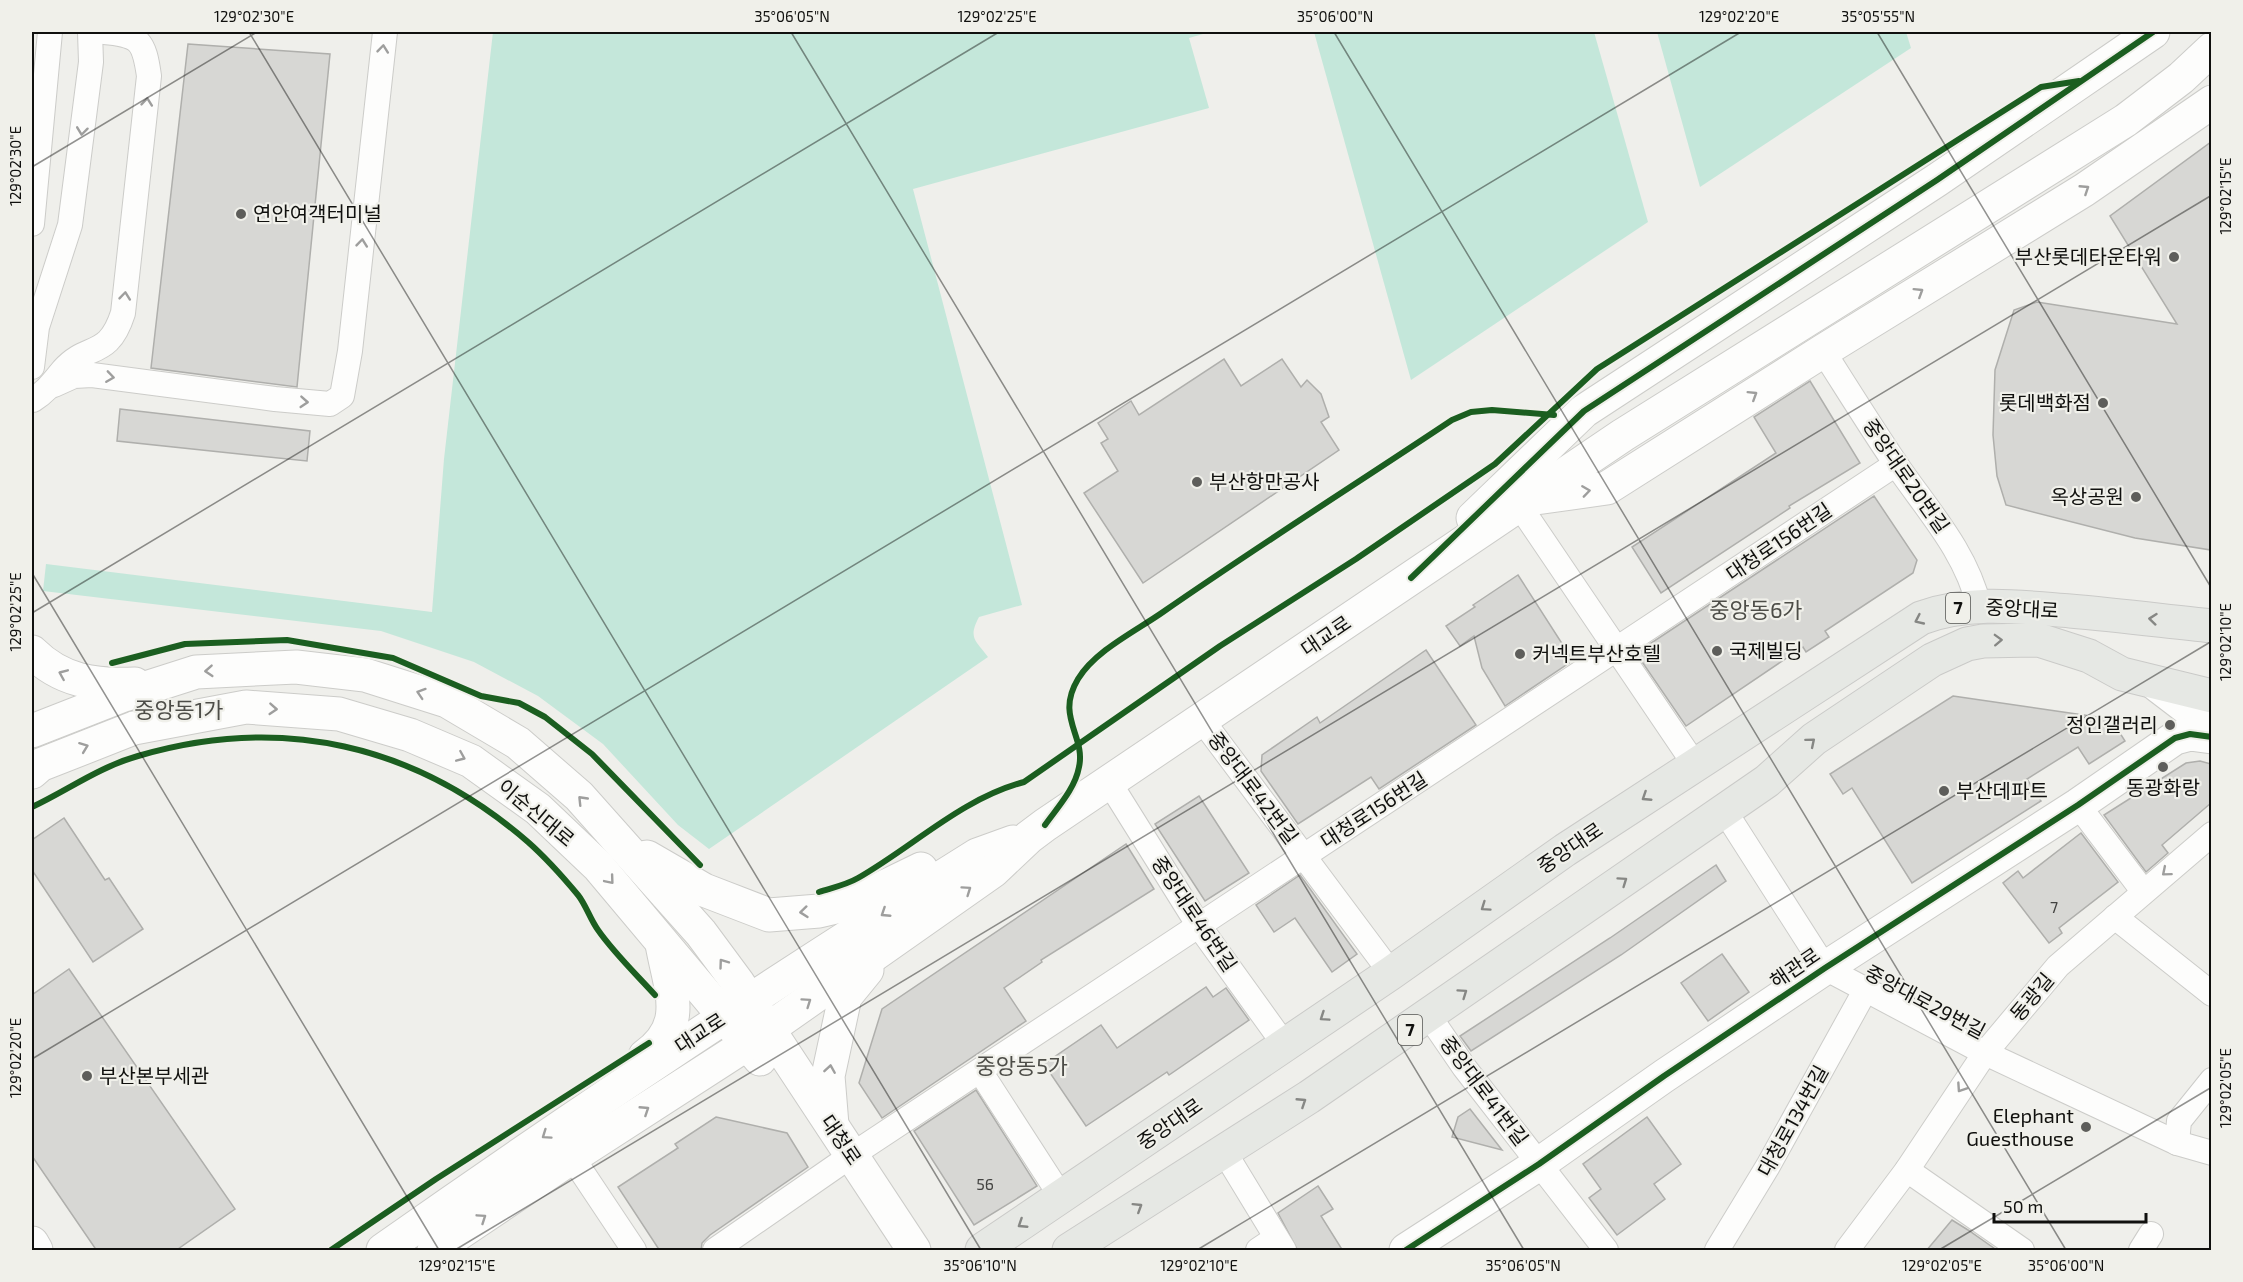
<svg xmlns="http://www.w3.org/2000/svg" width="2243" height="1282" viewBox="0 0 2243 1282" font-family="'Exo 2','Noto Sans KR',sans-serif">
<style>
.water{fill:#c4e7da}
.building{fill:#d7d7d4;stroke:#afafac;stroke-width:1.5}
.lines{fill:none;stroke-linecap:round;stroke-linejoin:round}
.street-casing{stroke:#ccccc9;stroke-width:26}
.secondary-casing{stroke:#ccccc9;stroke-width:35}
.primary-casing{stroke:#cacac8;stroke-width:35}
.street{stroke:#fdfdfc;stroke-width:24}
.secondary{stroke:#fdfdfc;stroke-width:33}
.primary{stroke:#e6e8e4;stroke-width:33}
.cycleway-casing{stroke:#f0f0ea;stroke-width:10}
.cycleway{stroke:#1b5e20;stroke-width:6}
.oneway{stroke:#9e9e9d}
.oneway2{stroke:#868784}
.ticks{fill:none;stroke:#10100e;stroke-width:1.5;stroke-opacity:0.45}
.poi-dot{fill:#5e5e5b;stroke:#f0f0ea;stroke-width:2}
.labels{text-anchor:middle;stroke-width:4.5;stroke-linejoin:round;paint-order:stroke}
.number-label{font-size:16px;fill:#424240}
.shield{fill:#f0f0ea;stroke:#535350;stroke-width:1.5}
.shield-label{font-size:18px;font-weight:bold;fill:#10100e}
.poi-label{font-size:20px;fill:#10100e;stroke:#f0f0ea;text-anchor:start}
.street-label{font-size:20px;fill:#10100e;stroke:#f0f0ea}
.quarter-label{font-size:22px;fill:#4d4d48;stroke:#f0f0ea}
.neatline{fill:none;stroke:#10100e;stroke-width:2}
.ticks-label{font-size:15px;text-anchor:middle;fill:#10100e}
</style>
<rect width="100%" height="100%" fill="#efefeb"/>
<g class="water">
<path d="M493 32H1210L1189 38 1209 108 913 189 1022 605 979 617C968 638 975 640 988 657L709 849 678 825 603 744 538 696 474 662 381 631 43 591 46 564 432 612 444 459Z"/>
<path d="M1314 32H1594L1648 222 1411 380Z"/>
<path d="M1657 32H1906L1911 48 1700 187Z"/>
</g>
<g class="building">
<path d="M188 44 330 54 297 387 151 368Z"/>
<path d="M2211 142V550L2135 538 2006 505 1997 476 1993 435 1995 370 2014 310 2037 302 2177 324 2110 216Z"/>
<path d="M1224 359 1241 386 1282 359 1301 387 1307 380 1321 394 1329 417 1321 422 1339 450 1143 583 1084 493 1118 471 1101 443 1108 439 1098 423 1131 401 1139 415Z"/>
<path d="M1810 381 1860 463 1789 506 1790 508 1661 593 1632 547 1776 453 1754 417Z"/>
<path d="M120 409 310 431 307 461 117 441Z"/>
<path d="M1874 496 1917 560 1913 573 1825 631 1829 637 1806 652 1803 647 1686 726 1636 653Z"/>
<path d="M1518 575 1570 656 1569 663 1505 706 1482 668 1474 636 1460 646 1446 626 1475 607 1473 605Z"/>
<path d="M1426 650 1476 725 1379 789 1371 777 1298 824 1261 771 1262 755 1317 717 1320 723Z"/>
<path d="M1953 696 2111 719 2125 741 2089 764 2078 747 2027 779 2041 801 1912 883 1852 788 1843 794 1830 774Z"/>
<path d="M2200 761 2211 764V803L2162 845 2168 853 2146 872 2104 815 2186 763Z"/>
<path d="M1199 796 1249 873 1205 901 1155 824Z"/>
<path d="M64 818 105 880 109 878 143 929 93 962 32 870V840Z"/>
<path d="M2081 833 2118 882 2059 928 2062 933 2049 943 2003 883 2018 871 2023 878Z"/>
<path d="M1126 844 1154 889 1041 960 1042 962 1004 988 1026 1021 882 1118 859 1083 882 1009Z"/>
<path d="M1716 865 1726 881 1621 955 1471 1051 1460 1036 1610 938Z"/>
<path d="M1300 875 1357 954 1332 972 1295 918 1274 932 1256 905Z"/>
<path d="M1722 954 1749 992 1708 1021 1681 983Z"/>
<path d="M69 969 235 1209 175 1251H97L32 1156V995Z"/>
<path d="M1206 987 1213 997 1226 988 1249 1020 1169 1075 1167 1072 1086 1126 1044 1064 1101 1025 1117 1048Z"/>
<path d="M976 1090 1037 1186 974 1225 914 1131Z"/>
<path d="M1470 1109 1502 1150 1452 1137 1458 1117Z"/>
<path d="M716 1117 787 1133 808 1167 710 1235 702 1243 701 1251H660L618 1187 678 1148 675 1144Z"/>
<path d="M1647 1117 1681 1164 1654 1184 1665 1199 1617 1235 1589 1198 1601 1189 1583 1164Z"/>
<path d="M1318 1186 1333 1209 1321 1216 1343 1251H1298L1278 1213Z"/>
<path d="M1952 1220 1968 1230 1998 1251H1926Z"/>
</g>
<g class="lines">
<g class="street-casing">
<g id="street">
<path d="M32 224 50 32"/>
<path d="M1823 351C1848 390 1872 429 1898 467 1929 512 1966 552 1979 606"/>
<path d="M32 367 37 327 70 225 91 62 90 32"/>
<path d="M54 385 74 376 92 375 275 399 330 404 342 396 350 351 385 32"/>
<path d="M33 400C47 391 53 382 63 370 88 342 108 360 123 313L149 76C144 41 140 35 104 32"/>
<path d="M1519 505 1695 765"/>
<path d="M1202 720 1391 973"/>
<path d="M1109 782 1199 926 1284 1044"/>
<path d="M2078 805 2143 891"/>
<path d="M1724 810 1825 968 1985 1053 2177 1143 2212 1153"/>
<path d="M2115 917 2212 994"/>
<path d="M1429 1016 1464 1067 1606 1250"/>
<path d="M980 1071 1062 1198"/>
<path d="M2177 1143 2179 1121 2212 1080"/>
<path d="M1225 1153 1284 1250"/>
<path d="M852 1155 1896 464"/>
<path d="M572 1157 634 1250"/>
<path d="M1907 1170 2022 1250"/>
<path d="M715 1250 839 1164"/>
<path d="M1258 1250 1276 1238"/>
<path d="M1717 1250 1768 1166 1866 989"/>
<path d="M1847 1250 1907 1170 1985 1053 2058 966 2212 834"/>
<path d="M2141 1250 2151 1234"/>
</g>
</g>
<g class="secondary-casing">
<g id="secondary">
<path d="M1536 498 1607 488 1823 351 2084 190 2212 102"/>
<path d="M1473 518 1584 411 1937 180 2153 32"/>
<path d="M32 652C61 681 95 686 135 684"/>
<path d="M2157 685 2212 727"/>
<path d="M32 731 124 695 196 672 296 667 365 675 447 701 518 743 579 796 701 933 738 983 914 1250"/>
<path d="M32 772 40 765 134 728 246 707 339 714 410 735 471 761 538 809 598 866 760 1059"/>
<path d="M647 857 704 890 769 915 819 911 849 904 921 869"/>
<path d="M645 1056C689 1025 670 990 662 944"/>
<path d="M832 1125 828 1076 845 997 867 970"/>
<path d="M32 1243 36 1250"/>
<path d="M383 1250C578 1113 775 981 977 855L1013 842"/>
<path d="M434 1250 572 1157 747 1044 993 871 1029 837 1045 825 1623 435 2126 120 2181 78 2212 49"/>
<path d="M1406 1250 1539 1164 1664 1076 1825 968 2078 805 2175 738 2190 734 2212 737"/>
</g>
</g>
<g class="primary-casing">
<g id="primary">
<path d="M982 1250 1391 973 1565 850 1921 618C1970 600 2020 607 2070 611 2117 615 2164 621 2212 626"/>
<path d="M1069 1250 1309 1097 1767 781 1814 739 1932 660 1967 644 1983 641 2039 640 2089 656 2122 674 2212 696"/>
</g>
</g>
<use href="#street" class="street"/>
<use href="#secondary" class="secondary"/>
<use href="#primary" class="primary"/>
<g class="cycleway-casing">
<g id="cycleway">
<path d="M1411 578 1584 411 1937 180 2153 32"/>
<path d="M112 663 185 644 287 640 393 658 481 696 519 703 545 717 592 754 700 865"/>
<path d="M32 807C68 790 99 767 138 756 281 714 415 744 528 842 545 857 563 877 578 895 586 905 590 919 598 930 614 953 636 974 655 995"/>
<path d="M1045 825C1057 808 1075 789 1079 767 1086 736 1055 717 1078 679 1096 650 1136 631 1163 612 1258 546 1356 484 1452 420L1471 412 1492 410 1554 415"/>
<path d="M819 892C831 888 846 885 858 878 914 846 961 799 1024 782L1220 646 1356 559 1495 464 1597 369 2041 87 2079 81"/>
<path d="M331 1250 436 1179 649 1043"/>
<path d="M1406 1250 1539 1164 1664 1076 1825 968 2078 805 2175 738 2190 734 2212 737"/>
</g>
</g>
<use href="#cycleway" class="cycleway"/>
</g>
<defs><path id="oneway-chevron" d="M-2-3.5L2.5 0L-2 3.5" fill="none" stroke-width="1.6" stroke-linecap="round" stroke-linejoin="round" transform="scale(1.5)"/></defs>
<g class="oneway">
<use href="#oneway-chevron" transform="translate(383 49) rotate(-84)"/>
<use href="#oneway-chevron" transform="translate(147 102) rotate(-84)"/>
<use href="#oneway-chevron" transform="translate(82 131) rotate(97)"/>
<use href="#oneway-chevron" transform="translate(2085 189) rotate(-33)"/>
<use href="#oneway-chevron" transform="translate(362 243) rotate(-84)"/>
<use href="#oneway-chevron" transform="translate(1919 292) rotate(-32)"/>
<use href="#oneway-chevron" transform="translate(125 296) rotate(-84)"/>
<use href="#oneway-chevron" transform="translate(110 377) rotate(8)"/>
<use href="#oneway-chevron" transform="translate(1753 395) rotate(-32)"/>
<use href="#oneway-chevron" transform="translate(304 402) rotate(4)"/>
<use href="#oneway-chevron" transform="translate(1586 491) rotate(-8)"/>
<use href="#oneway-chevron" transform="translate(209 671) rotate(176)"/>
<use href="#oneway-chevron" transform="translate(63 674) rotate(-157)"/>
<use href="#oneway-chevron" transform="translate(421 693) rotate(-162)"/>
<use href="#oneway-chevron" transform="translate(273 709) rotate(4)"/>
<use href="#oneway-chevron" transform="translate(84 747) rotate(-21)"/>
<use href="#oneway-chevron" transform="translate(461 757) rotate(23)"/>
<use href="#oneway-chevron" transform="translate(582 800) rotate(-134)"/>
<use href="#oneway-chevron" transform="translate(2166 872) rotate(140)"/>
<use href="#oneway-chevron" transform="translate(610 880) rotate(50)"/>
<use href="#oneway-chevron" transform="translate(967 890) rotate(-35)"/>
<use href="#oneway-chevron" transform="translate(804 912) rotate(174)"/>
<use href="#oneway-chevron" transform="translate(885 913) rotate(147)"/>
<use href="#oneway-chevron" transform="translate(723 963) rotate(-126)"/>
<use href="#oneway-chevron" transform="translate(807 1002) rotate(-35)"/>
<use href="#oneway-chevron" transform="translate(830 1069) rotate(-81)"/>
<use href="#oneway-chevron" transform="translate(1961 1088) rotate(124)"/>
<use href="#oneway-chevron" transform="translate(645 1110) rotate(-33)"/>
<use href="#oneway-chevron" transform="translate(546 1135) rotate(145)"/>
<use href="#oneway-chevron" transform="translate(482 1218) rotate(-34)"/>
</g>
<g class="oneway2">
<use href="#oneway-chevron" transform="translate(2153 619) rotate(-174)"/>
<use href="#oneway-chevron" transform="translate(1919 620) rotate(155)"/>
<use href="#oneway-chevron" transform="translate(1998 640) rotate(-2)"/>
<use href="#oneway-chevron" transform="translate(1811 742) rotate(-40)"/>
<use href="#oneway-chevron" transform="translate(1646 797) rotate(147)"/>
<use href="#oneway-chevron" transform="translate(1623 881) rotate(-35)"/>
<use href="#oneway-chevron" transform="translate(1485 907) rotate(145)"/>
<use href="#oneway-chevron" transform="translate(1463 993) rotate(-35)"/>
<use href="#oneway-chevron" transform="translate(1324 1017) rotate(146)"/>
<use href="#oneway-chevron" transform="translate(1302 1102) rotate(-33)"/>
<use href="#oneway-chevron" transform="translate(1138 1207) rotate(-32)"/>
<use href="#oneway-chevron" transform="translate(1022 1224) rotate(147)"/>
</g>
<path class="ticks" d="M249 32 981 1250M791 32 1524 1250M1334 32 2066 1250M1877 32 2212 589M32 167 257 32M32 573 439 1250M32 613 999 32M32 1059 1741 32M455 1250 2212 195M1197 1250 2212 641M1939 1250 2212 1087"/>
<g class="poi-dot">
<circle cx="241" cy="214" r="6"/>
<circle cx="2174" cy="257" r="6"/>
<circle cx="2103" cy="403" r="6"/>
<circle cx="1197" cy="482" r="6"/>
<circle cx="2136" cy="497" r="6"/>
<circle cx="1717" cy="651" r="6"/>
<circle cx="1520" cy="654" r="6"/>
<circle cx="2170" cy="725" r="6"/>
<circle cx="2163" cy="767" r="6"/>
<circle cx="1944" cy="791" r="6"/>
<circle cx="87" cy="1076" r="6"/>
<circle cx="2086" cy="1127" r="6"/>
</g>
<g class="labels">
<g class="number-label">
<text x="2054" y="913">7</text>
<text x="985" y="1190">56</text>
</g>
<g class="shield">
<rect x="1946" y="593" width="24" height="30" rx="4.5"/>
<rect x="1398" y="1015" width="24" height="30" rx="4.5"/>
</g>
<g class="shield-label">
<text x="1958" y="614">7</text>
<text x="1410" y="1036">7</text>
</g>
<g class="poi-label">
<text x="253" y="221">연안여객터미널</text>
<text x="2162" y="264" text-anchor="end">부산롯데타운타워</text>
<text x="2091" y="410" text-anchor="end">롯데백화점</text>
<text x="1209" y="489">부산항만공사</text>
<text x="2124" y="504" text-anchor="end">옥상공원</text>
<text x="1729" y="658">국제빌딩</text>
<text x="1532" y="661">커넥트부산호텔</text>
<text x="2158" y="732" text-anchor="end">정인갤러리</text>
<text x="2163" y="795" text-anchor="middle">동광화랑</text>
<text x="1956" y="798">부산데파트</text>
<text x="99" y="1083">부산본부세관</text>
<text x="2074" y="1123" text-anchor="end">Elephant<tspan x="2074" dy="23">Guesthouse</tspan></text>
</g>
<g class="street-label">
<text transform="translate(1906 476) rotate(55)" y="7">중앙대로20번길</text>
<text transform="translate(1779 542) rotate(-34)" y="7">대청로156번길</text>
<text transform="translate(2022 609) rotate(3)" y="7">중앙대로</text>
<text transform="translate(1326 636) rotate(-34)" y="7">대교로</text>
<text transform="translate(1253 788) rotate(53)" y="7">중앙대로42번길</text>
<text transform="translate(1374 810) rotate(-33)" y="7">대청로156번길</text>
<text transform="translate(536 813) rotate(40)" y="7">이순신대로</text>
<text transform="translate(1570 848) rotate(-34)" y="7">중앙대로</text>
<text transform="translate(1194 914) rotate(56)" y="7">중앙대로46번길</text>
<text transform="translate(1795 968) rotate(-34)" y="7">해관로</text>
<text transform="translate(2032 997) rotate(-50)" y="7">동광길</text>
<text transform="translate(1925 1002) rotate(28)" y="7">중앙대로29번길</text>
<text transform="translate(700 1033) rotate(-33)" y="7">대교로</text>
<text transform="translate(1484 1091) rotate(53)" y="7">중앙대로41번길</text>
<text transform="translate(1793 1121) rotate(-61)" y="7">대청로134번길</text>
<text transform="translate(1170 1124) rotate(-35)" y="7">중앙대로</text>
<text transform="translate(841 1140) rotate(56)" y="7">대청로</text>
</g>
<g class="quarter-label">
<text x="1756" y="618">중앙동6가</text>
<text x="179" y="718">중앙동1가</text>
<text x="1022" y="1074">중앙동5가</text>
</g>
</g>
<rect width="2243" height="1282" fill="none" stroke="#f0f0ea" stroke-width="66"/>
<path d="M1994 1213v9h152v-9" fill="none" stroke="#10100e" stroke-width="3"/>
<text x="2003" y="1213" font-size="18" fill="#10100e" stroke="#f0f0ea" stroke-width="4.5" paint-order="stroke">50 m</text>
<rect x="33" y="33" width="2177" height="1216" class="neatline"/>
<g class="ticks-label">
<text x="254" y="22">129°02'30"E</text>
<text x="792" y="22">35°06'05"N</text>
<text x="997" y="22">129°02'25"E</text>
<text x="1335" y="22">35°06'00"N</text>
<text x="1739" y="22">129°02'20"E</text>
<text x="1878" y="22">35°05'55"N</text>
<text transform="translate(16 166) rotate(-90)" y="5">129°02'30"E</text>
<text transform="translate(2226 196) rotate(-90)" y="5">129°02'15"E</text>
<text transform="translate(16 612) rotate(-90)" y="5">129°02'25"E</text>
<text transform="translate(2226 642) rotate(-90)" y="5">129°02'10"E</text>
<text transform="translate(16 1058) rotate(-90)" y="5">129°02'20"E</text>
<text transform="translate(2226 1088) rotate(-90)" y="5">129°02'05"E</text>
<text x="457" y="1271">129°02'15"E</text>
<text x="980" y="1271">35°06'10"N</text>
<text x="1199" y="1271">129°02'10"E</text>
<text x="1523" y="1271">35°06'05"N</text>
<text x="1942" y="1271">129°02'05"E</text>
<text x="2066" y="1271">35°06'00"N</text>
</g>
</svg>
